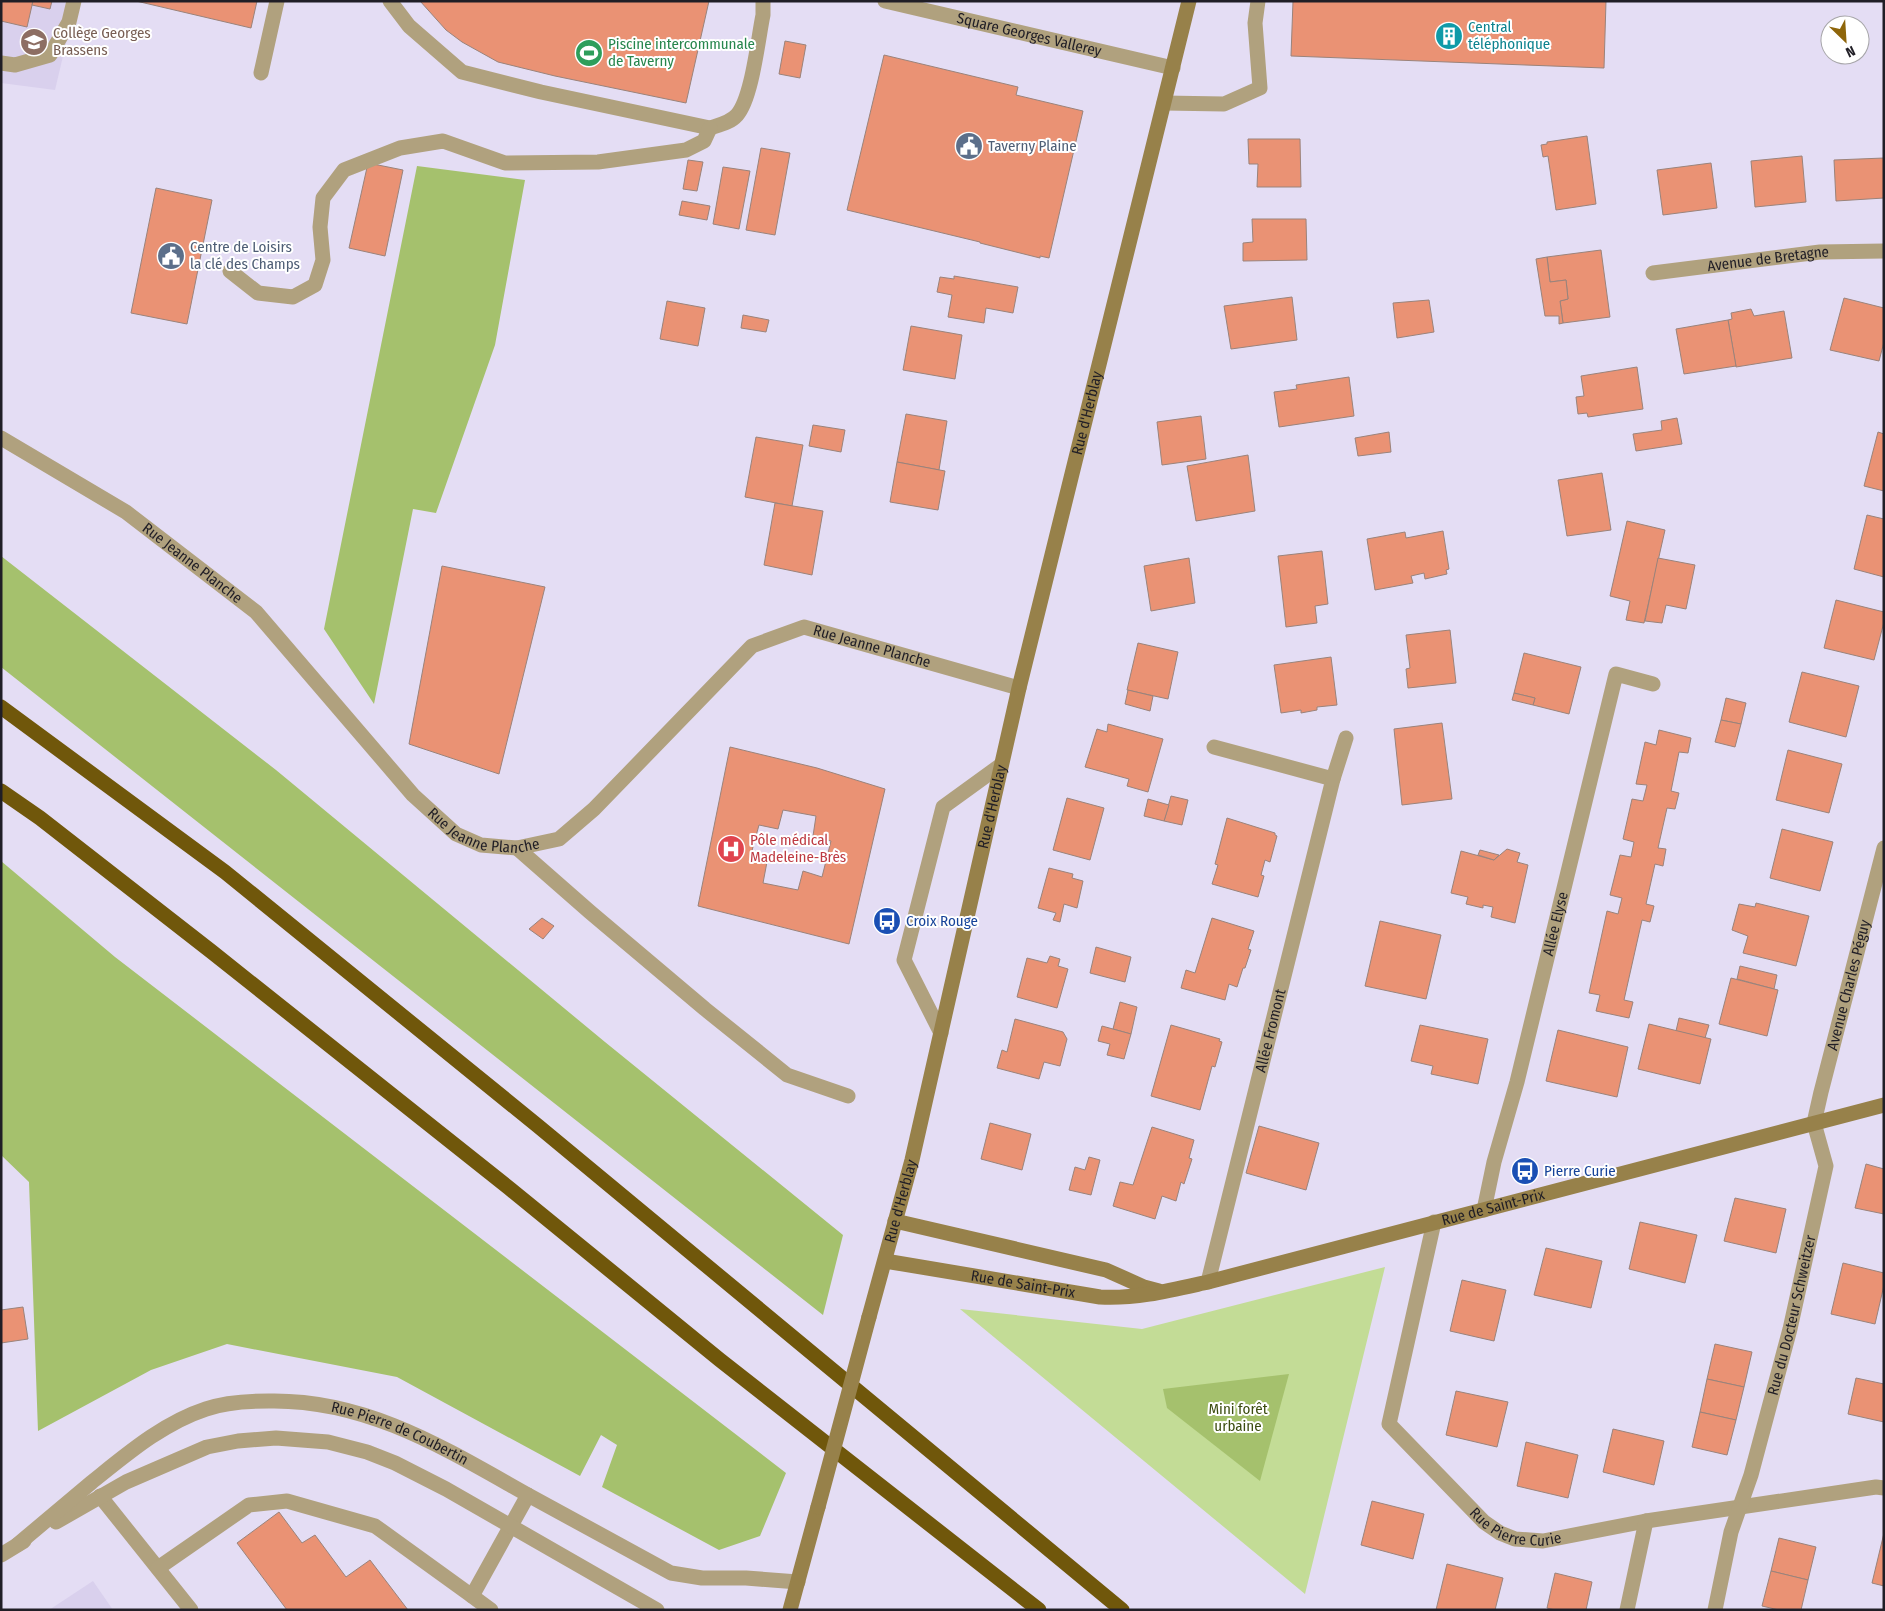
<svg xmlns="http://www.w3.org/2000/svg" width="1885" height="1611" viewBox="0 0 1885 1611" font-family="'Fira Sans Condensed',sans-serif">
<style>
.built{fill:#d9d0ed}
.green{fill:#c3dc96}
.forest{fill:#a5c16d}
.building{fill:#ea9274;stroke:#9a837b;fill-rule:evenodd}
.lines{fill:none;stroke-linecap:round;stroke-linejoin:round}
.lane{stroke:#b0a17e;stroke-width:15}
.street{stroke:#b0a17e;stroke-width:15}
.secondary{stroke:#97814a;stroke-width:15}
.highway{stroke:#70570b;stroke-width:15}
.secondary-bridge{stroke:#97814a;stroke-width:15}
.labels{text-anchor:middle;stroke-width:4;stroke-linejoin:round;paint-order:stroke}
.culture-label{font-size:15px;fill:#0d838f;stroke:#fff;text-anchor:start}
.education-label{font-size:15px;fill:#785e54;stroke:#fff;text-anchor:start}
.street-label{font-size:15px;fill:#201e26;stroke:#fff}
.leisure-label{font-size:15px;fill:#27864d;stroke:#fff;text-anchor:start}
.service-label{font-size:15px;fill:#4e5e75;stroke:#fff;text-anchor:start}
.health-label{font-size:15px;fill:#be3a42;stroke:#fff;text-anchor:start}
.transit-label{font-size:15px;fill:#164399;stroke:#fff;text-anchor:start}
.park-label{font-size:15px;fill:#3c4d10;stroke:#fff}
</style>
<rect width="100%" height="100%" fill="#e4ddf4"/>
<g class="built">
<path d="M1 1H76L55 90 1 83Z"/>
<path d="M93 1581 113 1610H49Z"/>
</g>
<path class="green" d="M1385 1267 1305 1594 960 1309 1142 1329Z"/>
<g class="forest">
<path d="M417 166 525 180 495 345 436 513 413 509 374 704 324 629Z"/>
<path d="M1 556 276 770 605 1042 843 1235 823 1315 1 667Z"/>
<path d="M1 861 115 957 786 1473 760 1536 719 1550 602 1487 617 1445 601 1435 580 1476 397 1377 227 1344 151 1370 38 1431 29 1182 1 1155Z"/>
<path d="M1289 1374 1260 1481 1167 1408 1163 1389Z"/>
</g>
<g class="building">
<path d="M1 1H33L27 27 1 21Z"/>
<path d="M33 1H52L50 9 32 5Z"/>
<path d="M136 1H257L251 28Z"/>
<path d="M420 1H709L686 103 555 76 498 62 462 42 446 30Z"/>
<path d="M1293 1H1606L1604 68 1291 56Z"/>
<path d="M785 41 806 45 800 78 779 74Z"/>
<path d="M884 55 1018 87 1016 95 1083 111 1049 258 1040 256V258L980 243V242L847 210Z"/>
<path d="M1587 136 1596 204 1556 210 1548 156 1543 157 1541 145 1547 144V142Z"/>
<path d="M1248 139H1300L1301 187H1257L1258 164H1249Z"/>
<path d="M761 148 790 153 775 235 746 230Z"/>
<path d="M1802 156 1806 202 1755 207 1751 161Z"/>
<path d="M1884 158V198L1836 201 1834 160Z"/>
<path d="M688 160 703 162 697 191 683 189Z"/>
<path d="M368 163 403 170 385 256 349 248Z"/>
<path d="M1711 163 1717 208 1663 215 1657 170Z"/>
<path d="M723 167 750 171 739 229 713 224Z"/>
<path d="M156 188 212 200 187 324 131 313Z"/>
<path d="M682 201 710 206 707 220 679 215Z"/>
<path d="M1252 219H1306L1307 260 1243 261V243L1253 242Z"/>
<path d="M1601 250 1610 317 1563 323 1560 301 1568 299 1566 280 1550 282 1547 257Z"/>
<path d="M1547 257 1550 282 1566 280 1568 299 1560 301 1563 323 1559 324V316H1545L1536 259Z"/>
<path d="M954 276 1018 287 1013 313 986 308 984 323 948 317 952 295 937 292 940 277 954 279Z"/>
<path d="M1292 297 1297 340 1231 349 1224 306Z"/>
<path d="M1844 298 1884 308V342L1879 361 1830 350Z"/>
<path d="M1429 300 1434 332 1397 338 1393 303Z"/>
<path d="M667 301 705 308 698 346 660 339Z"/>
<path d="M1751 309 1754 316 1784 311 1792 358 1736 367 1728 320 1732 319 1731 313Z"/>
<path d="M743 315 769 320 766 332 741 328Z"/>
<path d="M1728 320 1736 366 1684 374 1676 329Z"/>
<path d="M911 326 962 335 955 379 903 370Z"/>
<path d="M1637 367 1643 409 1588 417 1587 413 1578 414 1576 397 1584 396 1581 376Z"/>
<path d="M1349 377 1354 416 1279 427 1274 392 1297 389 1296 385Z"/>
<path d="M906 414 947 421 939 470 897 462Z"/>
<path d="M1201 416 1206 459 1162 465 1157 422Z"/>
<path d="M1677 418 1682 444 1636 451 1633 434 1662 430 1661 421Z"/>
<path d="M813 425 845 430 841 452 809 446Z"/>
<path d="M1389 432 1391 452 1358 456 1355 438Z"/>
<path d="M1878 432 1884 434V491L1864 486Z"/>
<path d="M756 437 803 445 792 506 745 497Z"/>
<path d="M1248 455 1255 511 1196 521 1187 466Z"/>
<path d="M897 462 945 471 938 510 890 502Z"/>
<path d="M1602 473 1611 530 1567 536 1558 480Z"/>
<path d="M775 503 823 511 812 575 764 565Z"/>
<path d="M1867 515 1884 519V577L1854 569Z"/>
<path d="M1627 521 1665 530 1644 623 1626 620 1630 601 1610 596Z"/>
<path d="M1443 531 1449 569 1446 570 1447 574 1425 579 1424 573 1411 576 1413 583 1375 590 1367 539 1405 532 1406 538Z"/>
<path d="M1322 551 1328 604 1315 606 1317 623 1286 627 1278 556Z"/>
<path d="M1189 558 1195 603 1151 611 1144 566Z"/>
<path d="M1658 558 1695 565 1686 609 1666 605 1662 623 1645 621Z"/>
<path d="M442 566 545 587 499 774 409 744Z"/>
<path d="M1836 600 1884 612V622L1874 660 1824 648Z"/>
<path d="M1450 630 1456 683 1408 688 1406 669 1410 668 1406 635Z"/>
<path d="M1138 643 1178 652 1168 699 1127 690Z"/>
<path d="M1524 653 1581 667 1569 714 1533 705 1535 698 1514 693Z"/>
<path d="M1331 657 1337 705 1317 707V710L1301 713V710L1281 713 1274 665Z"/>
<path d="M1802 672 1859 686 1846 737 1789 722Z"/>
<path d="M1128 690 1153 696 1150 711 1125 704Z"/>
<path d="M1514 693 1535 698 1533 705 1512 700Z"/>
<path d="M1726 698 1746 703 1741 724 1721 720Z"/>
<path d="M1721 720 1741 724 1735 747 1715 742Z"/>
<path d="M1442 723 1452 799 1402 805 1394 729Z"/>
<path d="M1108 724 1163 739 1148 792 1127 786 1129 779 1085 767 1097 729 1107 732Z"/>
<path d="M1659 730 1691 738 1688 753 1679 752 1671 791 1679 793 1675 809 1667 808 1658 848 1666 849 1663 866 1655 864 1646 904 1654 906 1650 922 1642 920 1624 1000 1633 1002 1629 1018 1596 1011 1600 995 1589 993 1607 911 1618 914 1622 898 1610 895 1620 855 1631 857 1634 842 1623 839 1632 799 1643 801 1647 785 1636 784 1645 742 1656 745Z"/>
<path d="M730 747 817 768 885 789 849 944 698 906ZM783 810 816 816 813 836 831 841 822 877 803 871 798 890 763 883 767 862 750 858 759 825 778 829Z"/>
<path d="M1788 750 1842 764 1829 813 1776 800Z"/>
<path d="M1171 796 1188 800 1182 825 1164 821Z"/>
<path d="M1067 798 1104 808 1090 860 1053 850Z"/>
<path d="M1148 799 1169 805 1164 821 1144 816Z"/>
<path d="M1227 818 1275 833V835L1277 836 1270 862 1265 860 1261 875 1264 876 1258 897 1212 884 1218 865 1215 864Z"/>
<path d="M1782 829 1833 842 1820 891 1770 878Z"/>
<path d="M1507 849 1520 853 1517 862 1528 865 1515 923 1491 917 1493 907 1483 905V908L1466 904 1468 897 1451 893 1461 851 1494 860Z"/>
<path d="M1480 850 1499 855 1494 860 1478 855Z"/>
<path d="M1049 868 1073 874 1072 878 1083 881 1077 908 1064 904 1060 922 1053 920 1056 913 1038 908Z"/>
<path d="M1756 903 1809 916 1796 966 1743 953 1748 936 1732 930 1739 904 1755 907Z"/>
<path d="M542 918 554 926 543 939 529 929Z"/>
<path d="M1212 918 1254 931 1248 949 1251 950 1245 968H1243L1237 987 1229 984 1225 1000 1181 988 1186 970 1195 973Z"/>
<path d="M1380 921 1441 935 1426 999 1365 986Z"/>
<path d="M1096 947 1131 957 1125 982 1090 973Z"/>
<path d="M1050 956 1060 959 1058 966 1068 969 1057 1008 1017 997 1027 958 1047 963Z"/>
<path d="M1740 966 1777 975 1774 989 1737 979Z"/>
<path d="M1731 978 1778 990 1767 1036 1719 1024Z"/>
<path d="M1120 1002 1137 1007 1131 1034 1113 1029Z"/>
<path d="M1679 1018 1709 1025 1705 1038 1676 1031Z"/>
<path d="M1015 1019 1063 1032 1067 1039 1060 1066 1044 1062 1039 1079 997 1068 1002 1050 1007 1052Z"/>
<path d="M1649 1024 1711 1039 1700 1084 1638 1069Z"/>
<path d="M1171 1025 1220 1039 1219 1041 1222 1042 1215 1067 1212 1066 1200 1110 1151 1096Z"/>
<path d="M1420 1025 1488 1039 1478 1084 1431 1074 1433 1066 1411 1061Z"/>
<path d="M1102 1026 1131 1034 1124 1059 1107 1055 1110 1044 1098 1041Z"/>
<path d="M1558 1030 1628 1047 1617 1097 1546 1081Z"/>
<path d="M990 1123 1031 1134 1022 1170 981 1159Z"/>
<path d="M1259 1126 1319 1143 1306 1190 1246 1173Z"/>
<path d="M1152 1127 1194 1140 1189 1158 1192 1159 1184 1184 1181 1182 1176 1201 1162 1196 1155 1219 1113 1206 1120 1182 1133 1185Z"/>
<path d="M1089 1157 1100 1160 1091 1195 1069 1190 1075 1167 1085 1170Z"/>
<path d="M1866 1164 1884 1169V1214L1855 1208Z"/>
<path d="M1735 1198 1786 1209 1776 1253 1724 1241Z"/>
<path d="M1640 1222 1697 1235 1685 1283 1629 1269Z"/>
<path d="M1546 1248 1602 1261 1591 1308 1534 1295Z"/>
<path d="M1843 1263 1884 1273V1285L1875 1324 1831 1314Z"/>
<path d="M1462 1280 1506 1290 1494 1341 1450 1331Z"/>
<path d="M23 1307 28 1339 1 1343V1310Z"/>
<path d="M1715 1344 1752 1352 1744 1387 1707 1379Z"/>
<path d="M1856 1378 1884 1384V1422L1848 1414Z"/>
<path d="M1707 1379 1744 1387 1736 1420 1700 1412Z"/>
<path d="M1456 1391 1508 1402 1497 1447 1446 1435Z"/>
<path d="M1700 1412 1736 1420 1727 1455 1692 1447Z"/>
<path d="M1613 1429 1664 1441 1654 1485 1603 1472Z"/>
<path d="M1526 1442 1578 1455 1568 1498 1517 1486Z"/>
<path d="M1372 1501 1424 1514 1413 1559 1361 1545Z"/>
<path d="M279 1512 302 1543 315 1535 346 1577 370 1560 408 1610H287L237 1543Z"/>
<path d="M1884 1533V1586L1872 1583Z"/>
<path d="M1779 1538 1816 1547 1808 1580 1771 1571Z"/>
<path d="M1447 1564 1503 1578 1495 1610H1436Z"/>
<path d="M1771 1571 1808 1580 1801 1610H1779L1762 1606Z"/>
<path d="M1555 1573 1592 1582 1586 1610H1555L1547 1608Z"/>
</g>
<g class="lines">
<g class="lane">
<path d="M390 1 409 26 462 72 541 92 710 128C719 125 730 123 737 115 752 98 758 39 763 15V1"/>
<path d="M1 63 15 65 50 55 69 22 74 1"/>
<path d="M1164 103 1224 104 1260 88 1255 23 1258 1"/>
<path d="M230 271 258 293 293 297 315 285 323 260 320 227 323 198 344 170 400 148 443 141 505 163 598 162 686 150 704 141 710 128"/>
<path d="M517 848 590 912 705 1009 787 1075 848 1096"/>
<path d="M941 1033 904 960 943 807 1001 765"/>
<path id="s1" d="M1208 1282 1333 779 1214 747"/>
<path d="M100 1496 191 1610"/>
<path d="M158 1568 249 1505 287 1501 375 1526 472 1596 528 1495"/>
<path d="M472 1596 491 1610"/>
</g>
<g class="street">
<path id="s2" d="M885 1 1173 68"/>
<path d="M261 73 277 1"/>
<path id="s3" d="M1653 273 1820 252 1884 251"/>
<path id="s4" d="M1 438 126 512 256 612 413 795 456 834 481 845 517 848 559 839 594 809 752 646 804 627 1019 688"/>
<path d="M1333 779 1346 738"/>
<path id="s5" d="M1484 1210 1494 1162 1517 1082 1616 674 1653 684"/>
<path id="s6" d="M1434 1222 1389 1424 1484 1522 1500 1533 1515 1539 1543 1541 1646 1521 1876 1487 1884 1488"/>
<path d="M56 1522 126 1482 207 1447 238 1441 276 1438 328 1442 367 1452 395 1463 446 1489 657 1610"/>
<path id="s7" d="M17 1545C42 1524 67 1503 92 1482 127 1454 163 1423 206 1409 226 1402 248 1401 269 1401 367 1399 446 1449 528 1495 575 1521 623 1547 671 1573L702 1578H746L798 1582"/>
<path d="M1 1555 24 1541"/>
<path d="M1627 1610 1646 1521"/>
<path id="s8" d="M1715 1610 1731 1532 1751 1475 1790 1329 1826 1166 1814 1123 1821 1092 1884 848"/>
</g>
<g class="secondary">
<path d="M895 1221 1106 1270 1144 1287 1159 1291"/>
<path id="s9" d="M885 1261 1100 1297C1137 1299 1172 1290 1208 1282L1884 1105"/>
<path id="s10" d="M869 1317 912 1160 1019 688 1189 1"/>
<path d="M790 1610 818 1507"/>
</g>
<g class="highway">
<path d="M1 707 225 872 538 1126 1122 1610"/>
<path d="M1 791 40 818 212 952 509 1188 720 1360 1039 1610"/>
</g>
<path class="secondary-bridge" d="M818 1507 869 1317"/>
</g>
<defs>
<g id="building-disc" transform="scale(1.4375)"><circle r="9.5" fill="#0f9aa8" stroke="#fff"/><path d="M-4-6H4V6H1V3H-1V6H-4ZM-2.5-4.3h1.7v1.8h-1.7ZM.8-4.3h1.7v1.8H.8ZM-2.5-1h1.7V.8h-1.7ZM.8-1h1.7V.8H.8Z" fill="#fff"/></g>
<g id="school-disc" transform="scale(1.4375)"><circle r="9.5" fill="#8d6e63" stroke="#fff"/><path d="M0-5L7-2L0 1L-7-2ZM-4 1L0 2.5L4 1V4Q0 6-4 4Z" fill="#fff"/></g>
<g id="stadium-disc" transform="scale(1.4375)"><circle r="9.5" fill="#2e9e5b" stroke="#fff"/><path d="M0-5a6.5 5 0 1 0 0 10a6.5 5 0 1 0 0-10ZM-3.5-1.8h7v3.6h-7Z" fill="#fff"/></g>
<g id="civic-disc" transform="scale(1.4375)"><circle r="9.5" fill="#5c6f8a" stroke="#fff"/><path d="M-.6-6.5H3V-4.5H.6V-3L4-1V1h2V6H-6V1h2V-1L-.6-3ZM-1.2 2.5V6h2.4V2.5Z" fill="#fff"/></g>
<g id="hospital-disc" transform="scale(1.4375)"><circle r="9.5" fill="#e0444e" stroke="#fff"/><path d="M-5-5h3v3.5h4V-5h3V5h-3V1.5h-4V5h-3Z" fill="#fff"/></g>
<g id="bus-disc" transform="scale(1.4375)"><circle r="9.5" fill="#1a4fb4" stroke="#fff"/><path d="M-5-6H5V4H4V6H2V4H-2V6H-4V4H-5ZM-3.5-4V0h7V-4ZM-3.5 1.2v1.5H-2V1.2ZM2 1.2v1.5H3.5V1.2Z" fill="#fff"/></g>
</defs>
<g fill-rule="evenodd">
<use href="#building-disc" x="1449" y="36"/>
<use href="#school-disc" x="34" y="42"/>
<use href="#stadium-disc" x="589" y="53"/>
<use href="#civic-disc" x="969" y="146"/>
<use href="#civic-disc" x="171" y="256"/>
<use href="#hospital-disc" x="731" y="849"/>
<use href="#bus-disc" x="887" y="921"/>
<use href="#bus-disc" x="1525" y="1171"/>
</g>
<g class="labels">
<g class="culture-label">
<text x="1468" y="32">Central<tspan x="1468" dy="17">téléphonique</tspan></text>
</g>
<g class="education-label">
<text x="53" y="38">Collège Georges<tspan x="53" dy="17">Brassens</tspan></text>
</g>
<g class="street-label">
<text dy="5" stroke="none"><textPath href="#s2" startOffset="148">Square Georges Vallerey</textPath></text>
<text dy="5" stroke="none"><textPath href="#s3" startOffset="116">Avenue de Bretagne</textPath></text>
<text dy="5" stroke="none"><textPath href="#s10" startOffset="930">Rue d'Herblay</textPath></text>
<text dy="5" stroke="none"><textPath href="#s4" startOffset="229">Rue Jeanne Planche</textPath></text>
<text dy="5" stroke="none"><textPath href="#s4" startOffset="1114">Rue Jeanne Planche</textPath></text>
<text dy="5" stroke="none"><textPath href="#s10" startOffset="525">Rue d'Herblay</textPath></text>
<text dy="5" stroke="none"><textPath href="#s4" startOffset="634">Rue Jeanne Planche</textPath></text>
<text dy="5" stroke="none"><textPath href="#s5" startOffset="295">Allée Elyse</textPath></text>
<text dy="5" stroke="none"><textPath href="#s8" startOffset="645">Avenue Charles Péguy</textPath></text>
<text dy="5" stroke="none"><textPath href="#s1" startOffset="259">Allée Fromont</textPath></text>
<text dy="5" stroke="none"><textPath href="#s10" startOffset="120">Rue d'Herblay</textPath></text>
<text dy="5" stroke="none"><textPath href="#s9" startOffset="622">Rue de Saint-Prix</textPath></text>
<text dy="5" stroke="none"><textPath href="#s9" startOffset="140">Rue de Saint-Prix</textPath></text>
<text dy="5" stroke="none"><textPath href="#s8" startOffset="305">Rue du Docteur Schweitzer</textPath></text>
<text dy="5" stroke="none"><textPath href="#s7" startOffset="434">Rue Pierre de Coubertin</textPath></text>
<text dy="5" stroke="none"><textPath href="#s6" startOffset="376">Rue Pierre Curie</textPath></text>
</g>
<g class="leisure-label">
<text x="608" y="49">Piscine intercommunale<tspan x="608" dy="17">de Taverny</tspan></text>
</g>
<g class="service-label">
<text x="988" y="151">Taverny Plaine</text>
<text x="190" y="252">Centre de Loisirs<tspan x="190" dy="17">la clé des Champs</tspan></text>
</g>
<g class="health-label">
<text x="750" y="845">Pôle médical<tspan x="750" dy="17">Madeleine-Brès</tspan></text>
</g>
<g class="transit-label">
<text x="906" y="926">Croix Rouge</text>
<text x="1544" y="1176">Pierre Curie</text>
</g>
<g class="park-label">
<text x="1238" y="1414">Mini forêt<tspan x="1238" dy="17">urbaine</tspan></text>
</g>
</g>
<rect width="1885" height="1611" fill="none" stroke="#201e26" stroke-width="5"/>
<g transform="translate(1845 40) rotate(155)"><circle r="24" fill="#ffffff" stroke="#a6a5a8"/>
<path d="M0-4L9 19L0 12L-9 19Z" fill="#8e650a"/>
<text y="-8" font-size="14" font-weight="bold" text-anchor="middle" fill="#201e26">N</text>
</g>
</svg>
